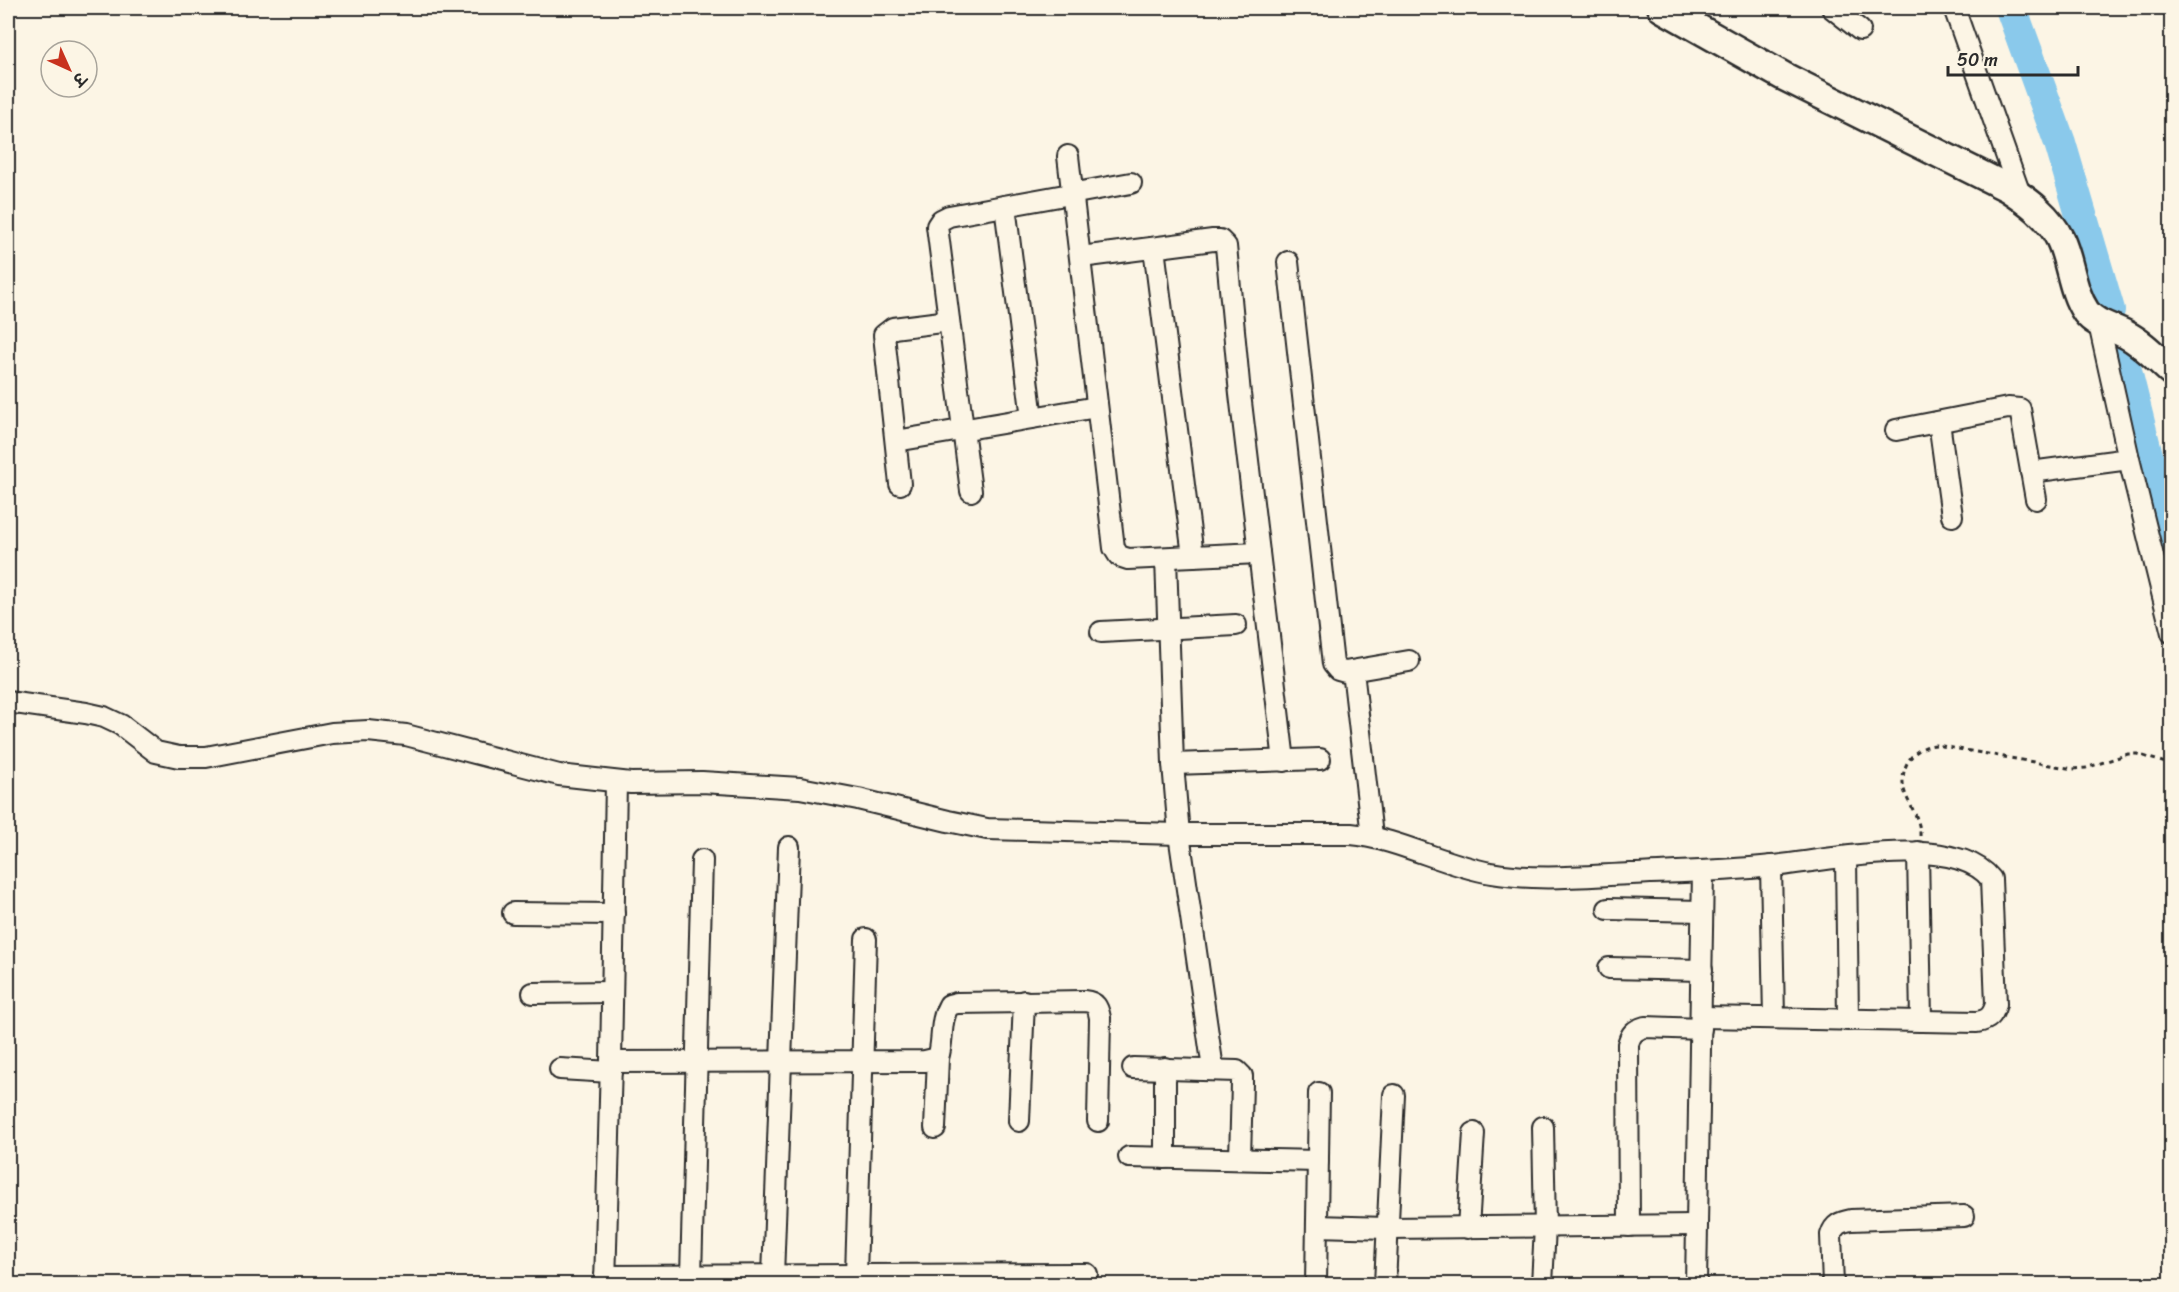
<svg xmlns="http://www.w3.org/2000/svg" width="2179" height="1292" viewBox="0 0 2179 1292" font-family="Sriracha,'Playpen Sans Deva',sans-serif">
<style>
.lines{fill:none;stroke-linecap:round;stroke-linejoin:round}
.river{stroke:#8ac9eb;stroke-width:32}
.street-casing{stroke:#2b2b2b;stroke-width:24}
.secondary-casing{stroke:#2b2b2b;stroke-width:32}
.path{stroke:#2b2b2b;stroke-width:3;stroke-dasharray:4.5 4.5;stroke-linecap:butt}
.street{stroke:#fcf5e5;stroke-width:20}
.secondary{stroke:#fcf5e5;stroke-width:27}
</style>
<rect width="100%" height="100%" fill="#fcf5e5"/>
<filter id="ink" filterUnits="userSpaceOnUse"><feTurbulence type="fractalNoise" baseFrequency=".0167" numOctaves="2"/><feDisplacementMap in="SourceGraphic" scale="12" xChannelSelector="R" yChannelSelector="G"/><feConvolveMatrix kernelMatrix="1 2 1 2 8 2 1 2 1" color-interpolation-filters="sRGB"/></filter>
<g filter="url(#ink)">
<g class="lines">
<g class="river">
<path d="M2011 8 2060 143 2109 310"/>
<path d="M2121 351 2172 555"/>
</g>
<g class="street-casing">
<g id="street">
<path d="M1832 8 1860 30"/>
<path d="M1954 8 2021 197"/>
<path d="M1068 156 1114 548 1119 556 1128 559 1259 553"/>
<path d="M1005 206 1032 418"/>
<path d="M1154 248 1193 556"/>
<path d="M1081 257 1213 240H1220L1226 246 1240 394 1284 761"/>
<path d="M1288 262 1333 664 1338 670 1345 672 1409 661"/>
<path d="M2099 324 2129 459 2172 633"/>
<path d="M1939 422 1952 516"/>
<path d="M1896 430 2008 408 2020 409 2036 499"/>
<path d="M896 441 1097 407"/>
<path d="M2031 472 2129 459"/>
<path d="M900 484 884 335 893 328 949 321"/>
<path d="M971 491 937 226 941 220 949 216 1131 183"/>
<path d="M1166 558 1173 764 1179 834 1213 1069"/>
<path d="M1101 632 1236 625"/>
<path d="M1353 671 1372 836"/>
<path d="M8 702 86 713 104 717 121 725 156 752 179 757H206L332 733 368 731 406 735 559 775 631 783 702 782 800 788 858 799 948 821 987 829 1179 834H1351C1400 839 1443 865 1491 873 1537 881 1585 876 1631 874 1678 872 1725 871 1772 866 1826 861 1954 832 1991 879L1996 1004C1993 1015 1989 1020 1977 1022L1701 1017"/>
<path d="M1173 764 1320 759"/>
<path d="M1918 852 1921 1021"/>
<path d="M1846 857 1848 1020"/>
<path d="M1771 866 1774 1018"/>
<path d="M1608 909 1702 911"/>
<path d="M513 913 614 914"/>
<path d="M1609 968 1702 970"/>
<path d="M533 993 612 992"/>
<path d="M611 1062 925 1061 938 1058C944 1040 939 1022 949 1005L957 1003 1084 1001C1096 1002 1098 1007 1100 1018L1098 1121"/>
<path d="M1133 1068 1237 1071 1242 1076V1083L1240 1159"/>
<path d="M560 1069 611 1072"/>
<path d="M1019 1121 1024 1001"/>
<path d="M935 1128 938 1058"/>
<path d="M1129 1157 1318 1161"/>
<path d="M1165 1158V1068"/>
<path d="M1317 1226 1387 1228 1697 1225"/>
<path d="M1629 1226 1628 1044C1631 1034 1634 1030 1645 1027L1701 1029"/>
<path d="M1468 1228 1474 1133"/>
<path d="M856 1275 866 939"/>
<path d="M605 1276 1087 1274"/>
<path d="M691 1276 702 860"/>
<path d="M773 1276 789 847"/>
<path d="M605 1284 611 1062 616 782"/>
<path d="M1316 1284 1319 1093"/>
<path d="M1385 1284 1394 1095"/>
<path d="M1542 1284 1545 1227 1543 1127"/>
<path d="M1696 1284 1703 871"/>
<path d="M1833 1284 1831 1235C1834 1224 1841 1222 1851 1220L1964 1216"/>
</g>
</g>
<g class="secondary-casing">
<path id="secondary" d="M1662 8 1783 76 2008 188C2028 201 2049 216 2060 239 2071 262 2071 290 2086 312 2096 325 2112 327 2125 334 2143 343 2157 359 2172 372"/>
</g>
<path class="path" d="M1920 836C1921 815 1904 801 1903 783 1902 762 1916 746 1936 745L2073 769 2086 768 2128 754H2137L2172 765"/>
<use href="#street" class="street"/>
<use href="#secondary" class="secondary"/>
</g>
</g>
<rect width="2179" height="1292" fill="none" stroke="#fcf5e5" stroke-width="30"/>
<rect x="15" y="15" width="2149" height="1262" fill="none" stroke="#2b2b2b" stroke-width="2" filter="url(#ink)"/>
<g transform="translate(69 69) rotate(135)"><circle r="28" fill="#fcf5e5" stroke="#a8a49b" stroke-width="1.5"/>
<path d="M0-4.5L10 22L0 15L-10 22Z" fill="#c8321e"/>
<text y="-9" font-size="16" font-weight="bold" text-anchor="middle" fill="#2b2b2b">उ</text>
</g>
<path d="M1948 66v9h130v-9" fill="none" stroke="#2b2b2b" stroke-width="3"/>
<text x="1957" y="66" font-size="18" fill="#2b2b2b" stroke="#fcf5e5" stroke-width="4.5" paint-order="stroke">50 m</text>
</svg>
